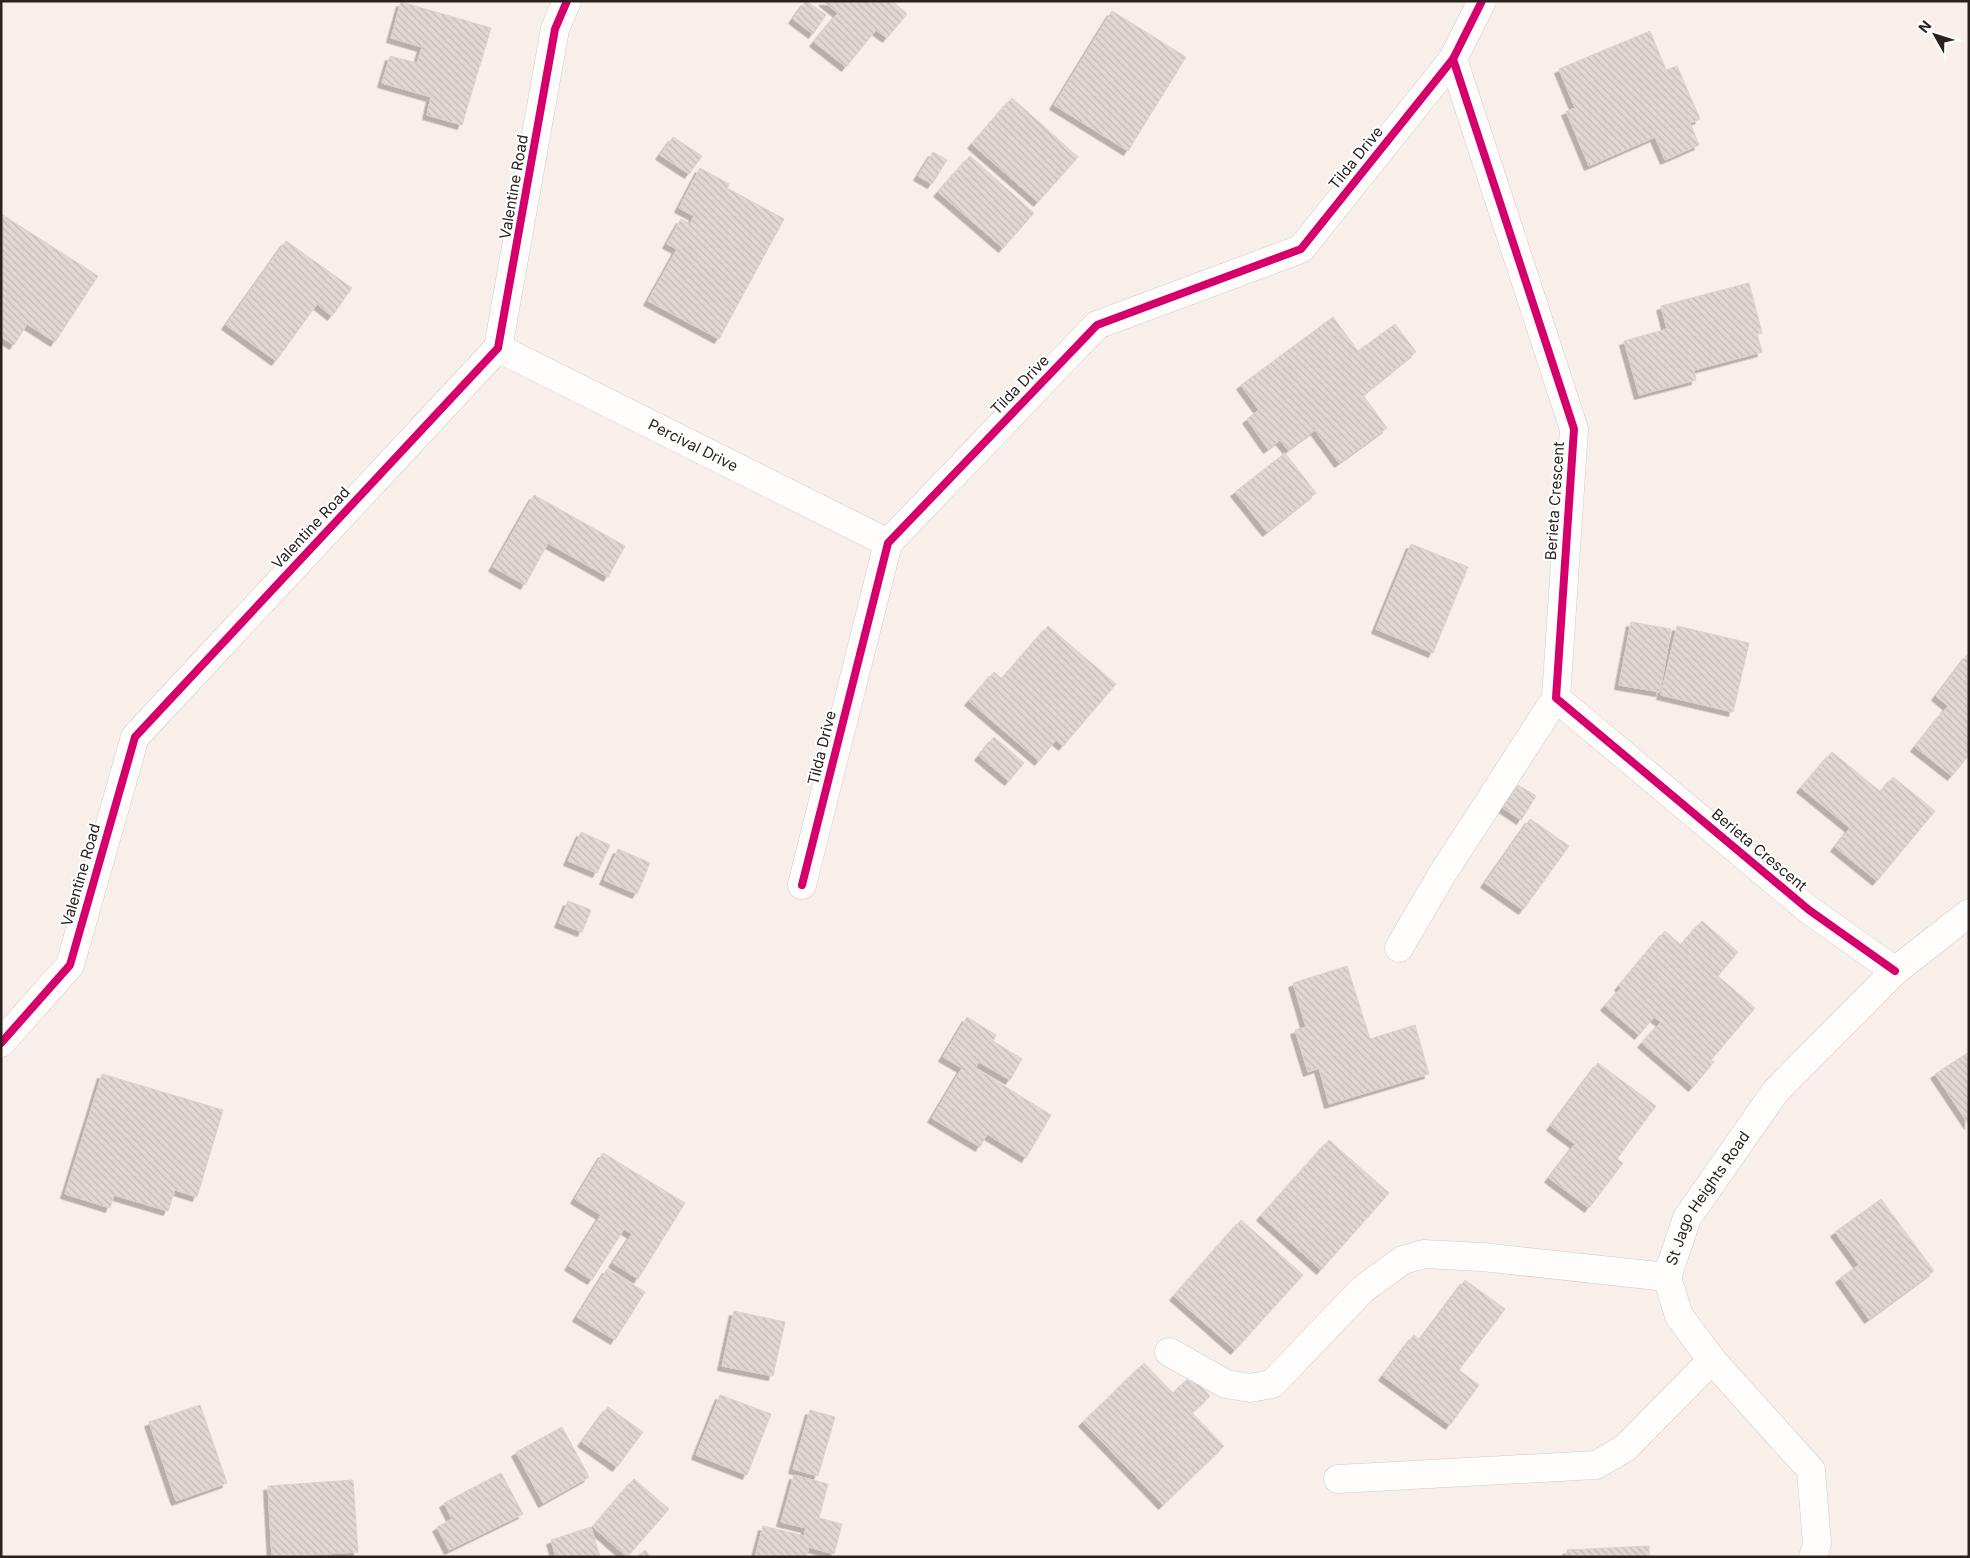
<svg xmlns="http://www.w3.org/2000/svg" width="1970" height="1558" viewBox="0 0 1970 1558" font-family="Inter,sans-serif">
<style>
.building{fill:url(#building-back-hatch);stroke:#dad2cf;filter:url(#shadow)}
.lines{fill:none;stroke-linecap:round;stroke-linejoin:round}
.street-casing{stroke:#d3cbc8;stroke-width:29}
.street{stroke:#fefdfc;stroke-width:28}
.cycleway-casing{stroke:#fff;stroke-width:11}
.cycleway{stroke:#d6006c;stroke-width:8}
.labels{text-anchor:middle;stroke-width:4;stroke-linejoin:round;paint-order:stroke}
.street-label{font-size:15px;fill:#29221f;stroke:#fff}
</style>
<defs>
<pattern id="building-back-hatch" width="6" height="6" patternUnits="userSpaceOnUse" patternTransform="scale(1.25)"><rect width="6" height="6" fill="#e0d8d5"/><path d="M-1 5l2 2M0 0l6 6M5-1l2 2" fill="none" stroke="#c0b9b6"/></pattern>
<filter id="shadow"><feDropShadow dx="-4.5" dy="4.5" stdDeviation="0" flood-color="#0004"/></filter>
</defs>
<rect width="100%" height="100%" fill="#f8efeb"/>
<g class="building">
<path d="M806 1 826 15 813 34 793 19Z"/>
<path d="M823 1H892L907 14 887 38 876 30 846 67 814 42 838 13Z"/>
<path d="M401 2 491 28 462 125 427 115 431 97 382 83 390 56 417 63 422 47 391 38Z"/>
<path d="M1112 11 1186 57 1128 151 1054 105Z"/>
<path d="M1650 31 1666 70 1677 66 1700 119 1690 123 1699 145 1665 160 1655 137 1589 166 1566 111 1575 108 1559 69Z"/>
<path d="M1012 98 1078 157 1038 202 972 144Z"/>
<path d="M673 137 702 156 689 174 660 155Z"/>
<path d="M933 152 947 160 932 184 918 176Z"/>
<path d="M970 156 1034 213 1003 248 938 192Z"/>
<path d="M700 168 729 184 727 188 784 219 719 339 648 301 677 249 667 244 681 219 690 224 694 216 679 208Z"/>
<path d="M1 214 98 276 55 342 27 324 14 345 1 337Z"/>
<path d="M286 241 352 288 332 316 317 304 276 361 226 325Z"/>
<path d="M1749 283 1762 333 1757 334 1762 352 1694 370 1696 380 1639 395 1624 341 1667 329 1661 306Z"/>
<path d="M1333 317 1358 351 1395 324 1416 352 1363 395 1387 428 1339 463 1315 430 1288 450 1280 440 1268 449 1247 419 1259 410 1241 385Z"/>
<path d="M1285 453 1316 493 1267 532 1235 492Z"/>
<path d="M534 495 625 546 608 577 548 543 525 585 493 567Z"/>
<path d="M1411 544 1468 567 1433 653 1376 629Z"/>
<path d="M1631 622 1671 629 1660 692 1619 685Z"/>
<path d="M1048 626 1116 684 1063 746 1056 740 1039 761 969 701 994 672 1002 679Z"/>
<path d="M1677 626 1749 643 1733 712 1661 695Z"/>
<path d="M1968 654 1969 755 1952 776 1915 747 1948 706 1936 696Z"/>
<path d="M994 737 1024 763 1009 781 979 756Z"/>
<path d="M1832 752 1881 792 1893 777 1935 811 1877 881 1835 847 1850 828 1801 788Z"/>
<path d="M1518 785 1536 796 1521 820 1503 808Z"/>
<path d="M1530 819 1569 846 1523 910 1485 883Z"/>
<path d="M581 832 610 845 597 873 568 861Z"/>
<path d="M618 849 650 863 637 894 604 880Z"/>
<path d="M568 901 591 910 582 932 559 923Z"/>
<path d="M1702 921 1738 952 1718 976 1755 1008 1711 1060 1714 1062 1693 1087 1642 1043 1661 1022 1654 1017 1639 1035 1605 1006 1621 988 1619 986 1665 931 1681 945Z"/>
<path d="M1347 966 1370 1039 1415 1025 1429 1074 1329 1104 1319 1068 1308 1072 1295 1030 1306 1027 1293 983Z"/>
<path d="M967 1017 996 1035 993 1041 1022 1059 1010 1080 979 1062 975 1068 1051 1115 1026 1158 987 1134 980 1147 932 1118 962 1068 943 1057Z"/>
<path d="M1969 1052V1125L1935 1074Z"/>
<path d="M1598 1063 1656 1106 1617 1159 1623 1163 1589 1208 1549 1178 1575 1144 1551 1126Z"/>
<path d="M102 1074 223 1110 197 1197 175 1190 168 1211 114 1195 110 1208 65 1194Z"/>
<path d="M1329 1140 1389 1193 1321 1270 1261 1216Z"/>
<path d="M603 1153 685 1203 638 1279 613 1263 632 1234 624 1229 592 1280 569 1266 601 1215 575 1199Z"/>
<path d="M1881 1199 1934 1271 1869 1319 1840 1278 1859 1265 1835 1232Z"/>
<path d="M1241 1220 1303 1275 1235 1350 1174 1296Z"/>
<path d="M607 1269 645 1292 615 1340 577 1317Z"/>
<path d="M1465 1280 1505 1309 1459 1370 1479 1385 1450 1425 1383 1376 1414 1335 1420 1340Z"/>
<path d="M734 1311 785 1322 773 1376 722 1366Z"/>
<path d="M1144 1363 1173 1393 1191 1376 1210 1396 1192 1413 1224 1446 1163 1505 1083 1422Z"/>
<path d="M720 1395 771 1414 747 1475 696 1455Z"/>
<path d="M200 1405 227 1483 176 1501 149 1422Z"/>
<path d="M608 1407 643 1432 617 1467 582 1442Z"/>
<path d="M810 1410 835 1417 818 1476 793 1469Z"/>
<path d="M562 1427 589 1477 543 1503 516 1452Z"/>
<path d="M501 1473 523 1514 449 1550 437 1527 452 1519 444 1503Z"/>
<path d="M794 1475 828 1484 819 1518 842 1524 834 1554 809 1547 806 1557H755L763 1526 804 1536 806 1528 781 1522Z"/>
<path d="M634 1479 669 1509 627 1557 593 1527Z"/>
<path d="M353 1480 358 1552 272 1557 268 1486Z"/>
<path d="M591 1527 600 1557H556L551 1540Z"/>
<path d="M1649 1546V1557H1567V1550Z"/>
<path d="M645 1550 650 1557H637Z"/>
</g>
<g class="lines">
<g class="street-casing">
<g id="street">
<path d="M1482 1 1453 59 1574 429 1556 698 1809 910 1895 971"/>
<path id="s1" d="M498 348 888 543"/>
<path d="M802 885 888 543 1097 325 1301 249 1453 59"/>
<path d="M1399 948 1441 876 1556 698"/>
<path d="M1 1043 70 965 135 737 498 348 555 29 567 1"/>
<path d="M1169 1352 1226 1384 1250 1388 1272 1384 1363 1289 1403 1260 1424 1254 1482 1257 1667 1277"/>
<path d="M1338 1479 1596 1465 1625 1448 1712 1360"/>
<path id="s2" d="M1813 1557 1817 1544 1811 1470 1712 1360 1679 1316 1667 1277 1687 1218 1775 1092 1895 971 1969 913"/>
</g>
</g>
<use href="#street" class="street"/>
<g class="cycleway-casing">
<g id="cycleway">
<path d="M1482 1 1453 59 1574 429 1556 698 1809 910 1895 971"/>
<path d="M802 885 888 543 1097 325 1301 249 1453 59"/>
<path d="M1 1043 70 965 135 737 498 348 555 29 567 1"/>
</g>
</g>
<use href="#cycleway" class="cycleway"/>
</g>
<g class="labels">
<g class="street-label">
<text transform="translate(1356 158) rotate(-51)" y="5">Tilda Drive</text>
<text transform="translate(514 187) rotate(-80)" y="5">Valentine Road</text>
<text transform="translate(1020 385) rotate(-46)" y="5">Tilda Drive</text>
<text dy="5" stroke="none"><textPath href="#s1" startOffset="218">Percival Drive</textPath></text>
<text transform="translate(1555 501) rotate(-86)" y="5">Berieta Crescent</text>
<text transform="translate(311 528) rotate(-47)" y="5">Valentine Road</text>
<text transform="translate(822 748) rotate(-76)" y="5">Tilda Drive</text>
<text transform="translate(1759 850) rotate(40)" y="5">Berieta Crescent</text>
<text transform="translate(81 875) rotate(-74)" y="5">Valentine Road</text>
<text dy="5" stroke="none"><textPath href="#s2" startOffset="421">St Jago Heights Road</textPath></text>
</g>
</g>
<rect width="1970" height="1558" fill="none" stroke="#29221f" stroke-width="5"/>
<g transform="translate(1935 35) rotate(309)" stroke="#ffffff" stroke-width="4" paint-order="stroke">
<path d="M0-4L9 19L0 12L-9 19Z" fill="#29221f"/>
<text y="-8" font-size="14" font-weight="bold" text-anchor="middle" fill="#29221f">N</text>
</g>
</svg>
